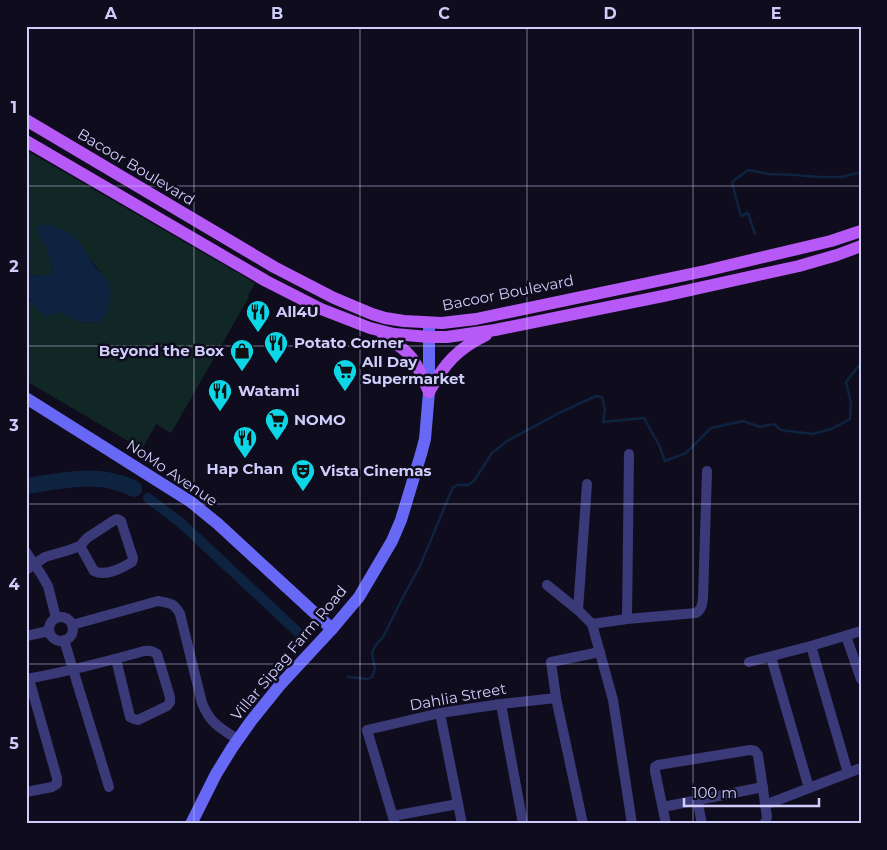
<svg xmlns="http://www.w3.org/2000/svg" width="887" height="850" viewBox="0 0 887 850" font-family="Montserrat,sans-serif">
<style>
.green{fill:#102725}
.water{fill:#0e2340}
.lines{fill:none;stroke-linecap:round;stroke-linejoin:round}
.stream{stroke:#0e2340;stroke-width:2.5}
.canal{stroke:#0e2340;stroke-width:10}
.river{stroke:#0e2340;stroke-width:16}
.street{stroke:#3b3a79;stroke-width:10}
.secondary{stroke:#6868f7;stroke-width:12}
.primary{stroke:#b759f6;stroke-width:12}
.grid{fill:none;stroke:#d0ccfc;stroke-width:1;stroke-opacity:0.55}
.labels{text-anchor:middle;stroke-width:5;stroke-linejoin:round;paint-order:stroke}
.street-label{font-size:15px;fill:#d0ccfc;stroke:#0f0d1d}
.poi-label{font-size:15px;font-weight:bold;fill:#d0ccfc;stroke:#0f0d1d;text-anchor:start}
.neatline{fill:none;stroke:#d0ccfc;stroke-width:2}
.grid-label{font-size:16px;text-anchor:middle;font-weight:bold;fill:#d0ccfc}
</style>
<rect width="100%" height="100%" fill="#0f0d1d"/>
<path class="green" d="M26 150 255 283 248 296 249 297 171 433 156 424 142 449 26 381V290L29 300 59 312 79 322 100 323 109 283C95 267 84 249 70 233L39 234 47 250 53 268 49 275 32 276 26 280Z"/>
<path class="water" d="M49 224 70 233 83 247 95 267 109 283 111 296 107 312 100 323 79 322 59 312 45 317C33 304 26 299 26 280L31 276 49 275 53 268 47 250 39 234 37 226Z"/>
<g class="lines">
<g class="stream">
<path d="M755 234 748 213 741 216 737 202 732 182 748 170 769 174 797 175 818 177H842L861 172"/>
<path d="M348 677 368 679 372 677 375 669 372 653 375 646 383 637 404 595 420 566 453 487 458 485H468L474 481 492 453 507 441 559 413 596 396 602 397 605 409 603 422 644 418 659 445 665 461 686 453 711 428 743 421 760 427 774 424 781 430 812 434 831 429 850 419 851 403 846 382 861 363"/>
</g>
<path class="canal" d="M148 498 181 523 302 636"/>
<path class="river" d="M26 486C53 482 89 474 115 482 122 483 128 486 134 489"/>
<g class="street">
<path d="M26 552 41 574 48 586 56 618"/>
<path d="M26 570 45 557 69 550 80 546 87 538 113 521 117 519 121 521 133 558 132 562C122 568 106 577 94 571L80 546"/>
<path d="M547 585 578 610 592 624 613 700 632 824"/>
<path d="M578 610 587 484"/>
<circle cx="61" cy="629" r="12"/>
<path d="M627 619 629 454"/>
<path d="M592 624 627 619 696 613C702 609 702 605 703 598L707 471"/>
<path d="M72 625 158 601C170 603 174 603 180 614L202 703C211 725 220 727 238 740"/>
<path d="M26 636 49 631"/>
<path d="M846 636 861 679"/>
<path d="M64 640 109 787"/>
<path d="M811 646 848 773"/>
<path d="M771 657 809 788"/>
<path d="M749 662 811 646 861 631"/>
<path d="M26 679C66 672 105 662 144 651 149 650 153 651 157 654L170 697V702L167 706 138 720 134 719 130 717 116 659"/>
<path d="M501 704 523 824"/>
<path d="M440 713 462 824"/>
<path d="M26 792 52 787 57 784V778L29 679"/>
<path d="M697 799 702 824"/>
<path d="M765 805 861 768"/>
<path d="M663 807 763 787"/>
<path d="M393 816 458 804"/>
<path d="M395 824 367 730 440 713 501 704 556 698"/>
<path d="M583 824 556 698 551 662 600 652"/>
<path d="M666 824 655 771V767L658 765 750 750 755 751 758 755 767 817 766 821 764 824"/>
</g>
<g class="secondary">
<path d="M26 398 191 502 218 524 332 629"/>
<path d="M191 824 216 774 232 748 251 721 280 685 332 629 359 597 392 541 401 520 421 454 425 439 429 392V323"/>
</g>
<g class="primary">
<path d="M26 120 274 267 334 298 372 314 385 318 404 321 442 323 476 319 705 271 831 241 861 231"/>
<path d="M26 141 266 281 321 309 370 328 394 334 429 337H447L495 330 663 296 799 266 837 255 861 246"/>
<path d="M383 336C413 352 416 362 429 392"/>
<path d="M429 392C444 364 457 349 486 335"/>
</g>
</g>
<path class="grid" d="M194 26V824M360 26V824M527 26V824M693 26V824M26 186H861M26 346H861M26 504H861M26 664H861"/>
<defs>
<g id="restaurant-pin" transform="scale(1.25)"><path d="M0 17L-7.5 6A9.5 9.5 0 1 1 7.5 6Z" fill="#0dd7e7" stroke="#0f0d1d"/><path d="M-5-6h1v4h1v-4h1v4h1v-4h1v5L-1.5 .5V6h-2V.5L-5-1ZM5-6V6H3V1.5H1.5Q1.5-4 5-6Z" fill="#111"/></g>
<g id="shop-pin" transform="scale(1.25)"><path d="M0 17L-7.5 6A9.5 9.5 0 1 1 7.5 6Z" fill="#0dd7e7" stroke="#0f0d1d"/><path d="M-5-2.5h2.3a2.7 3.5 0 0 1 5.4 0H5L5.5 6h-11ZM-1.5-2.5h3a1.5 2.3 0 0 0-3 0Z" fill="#111"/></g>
<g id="supermarket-pin" transform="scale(1.25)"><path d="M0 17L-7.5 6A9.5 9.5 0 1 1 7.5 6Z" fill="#0dd7e7" stroke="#0f0d1d"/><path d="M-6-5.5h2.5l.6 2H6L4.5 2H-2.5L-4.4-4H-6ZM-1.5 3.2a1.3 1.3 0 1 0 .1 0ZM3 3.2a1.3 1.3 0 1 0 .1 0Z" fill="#111"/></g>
<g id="theatre-pin" transform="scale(1.25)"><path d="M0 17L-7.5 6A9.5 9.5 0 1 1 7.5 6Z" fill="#0dd7e7" stroke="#0f0d1d"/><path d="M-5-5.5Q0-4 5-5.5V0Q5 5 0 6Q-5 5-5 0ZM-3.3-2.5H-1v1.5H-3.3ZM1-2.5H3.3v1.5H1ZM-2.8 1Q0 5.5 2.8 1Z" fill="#111"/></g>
</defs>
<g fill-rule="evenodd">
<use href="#restaurant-pin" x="258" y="312"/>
<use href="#restaurant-pin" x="276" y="343"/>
<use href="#shop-pin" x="242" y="351"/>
<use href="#supermarket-pin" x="345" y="371"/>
<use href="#restaurant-pin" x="220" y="391"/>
<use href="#supermarket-pin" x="277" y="420"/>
<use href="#restaurant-pin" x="245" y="438"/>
<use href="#theatre-pin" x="303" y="471"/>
</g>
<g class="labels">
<g class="street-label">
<text transform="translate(136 167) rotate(31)" y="5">Bacoor Boulevard</text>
<text transform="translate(508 293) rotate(-11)" y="5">Bacoor Boulevard</text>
<text transform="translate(172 473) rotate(34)" y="5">NoMo Avenue</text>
<text transform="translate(289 653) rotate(-50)" y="5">Villar Sipag Farm Road</text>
<text transform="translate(458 697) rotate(-10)" y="5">Dahlia Street</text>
</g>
<g class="poi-label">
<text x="276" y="317">All4U</text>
<text x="294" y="348">Potato Corner</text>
<text x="224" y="356" text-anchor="end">Beyond the Box</text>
<text x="362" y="367">All Day<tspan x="362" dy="17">Supermarket</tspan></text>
<text x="238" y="396">Watami</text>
<text x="294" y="425">NOMO</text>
<text x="245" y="474" text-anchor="middle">Hap Chan</text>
<text x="320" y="476">Vista Cinemas</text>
</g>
</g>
<rect width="887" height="850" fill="none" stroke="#0f0d1d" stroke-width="55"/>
<path d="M684 798v8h135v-8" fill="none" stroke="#d0ccfc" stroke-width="2.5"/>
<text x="692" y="798" font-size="15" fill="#d0ccfc" stroke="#0f0d1d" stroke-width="4" paint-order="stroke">100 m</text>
<rect x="28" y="28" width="832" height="794" class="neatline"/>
<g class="grid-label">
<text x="111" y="19">A</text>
<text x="277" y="19">B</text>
<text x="444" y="19">C</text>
<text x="610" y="19">D</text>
<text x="776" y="19">E</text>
<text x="14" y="113">1</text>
<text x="14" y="272">2</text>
<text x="14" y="431">3</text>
<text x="14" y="590">4</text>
<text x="14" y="749">5</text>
</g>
</svg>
